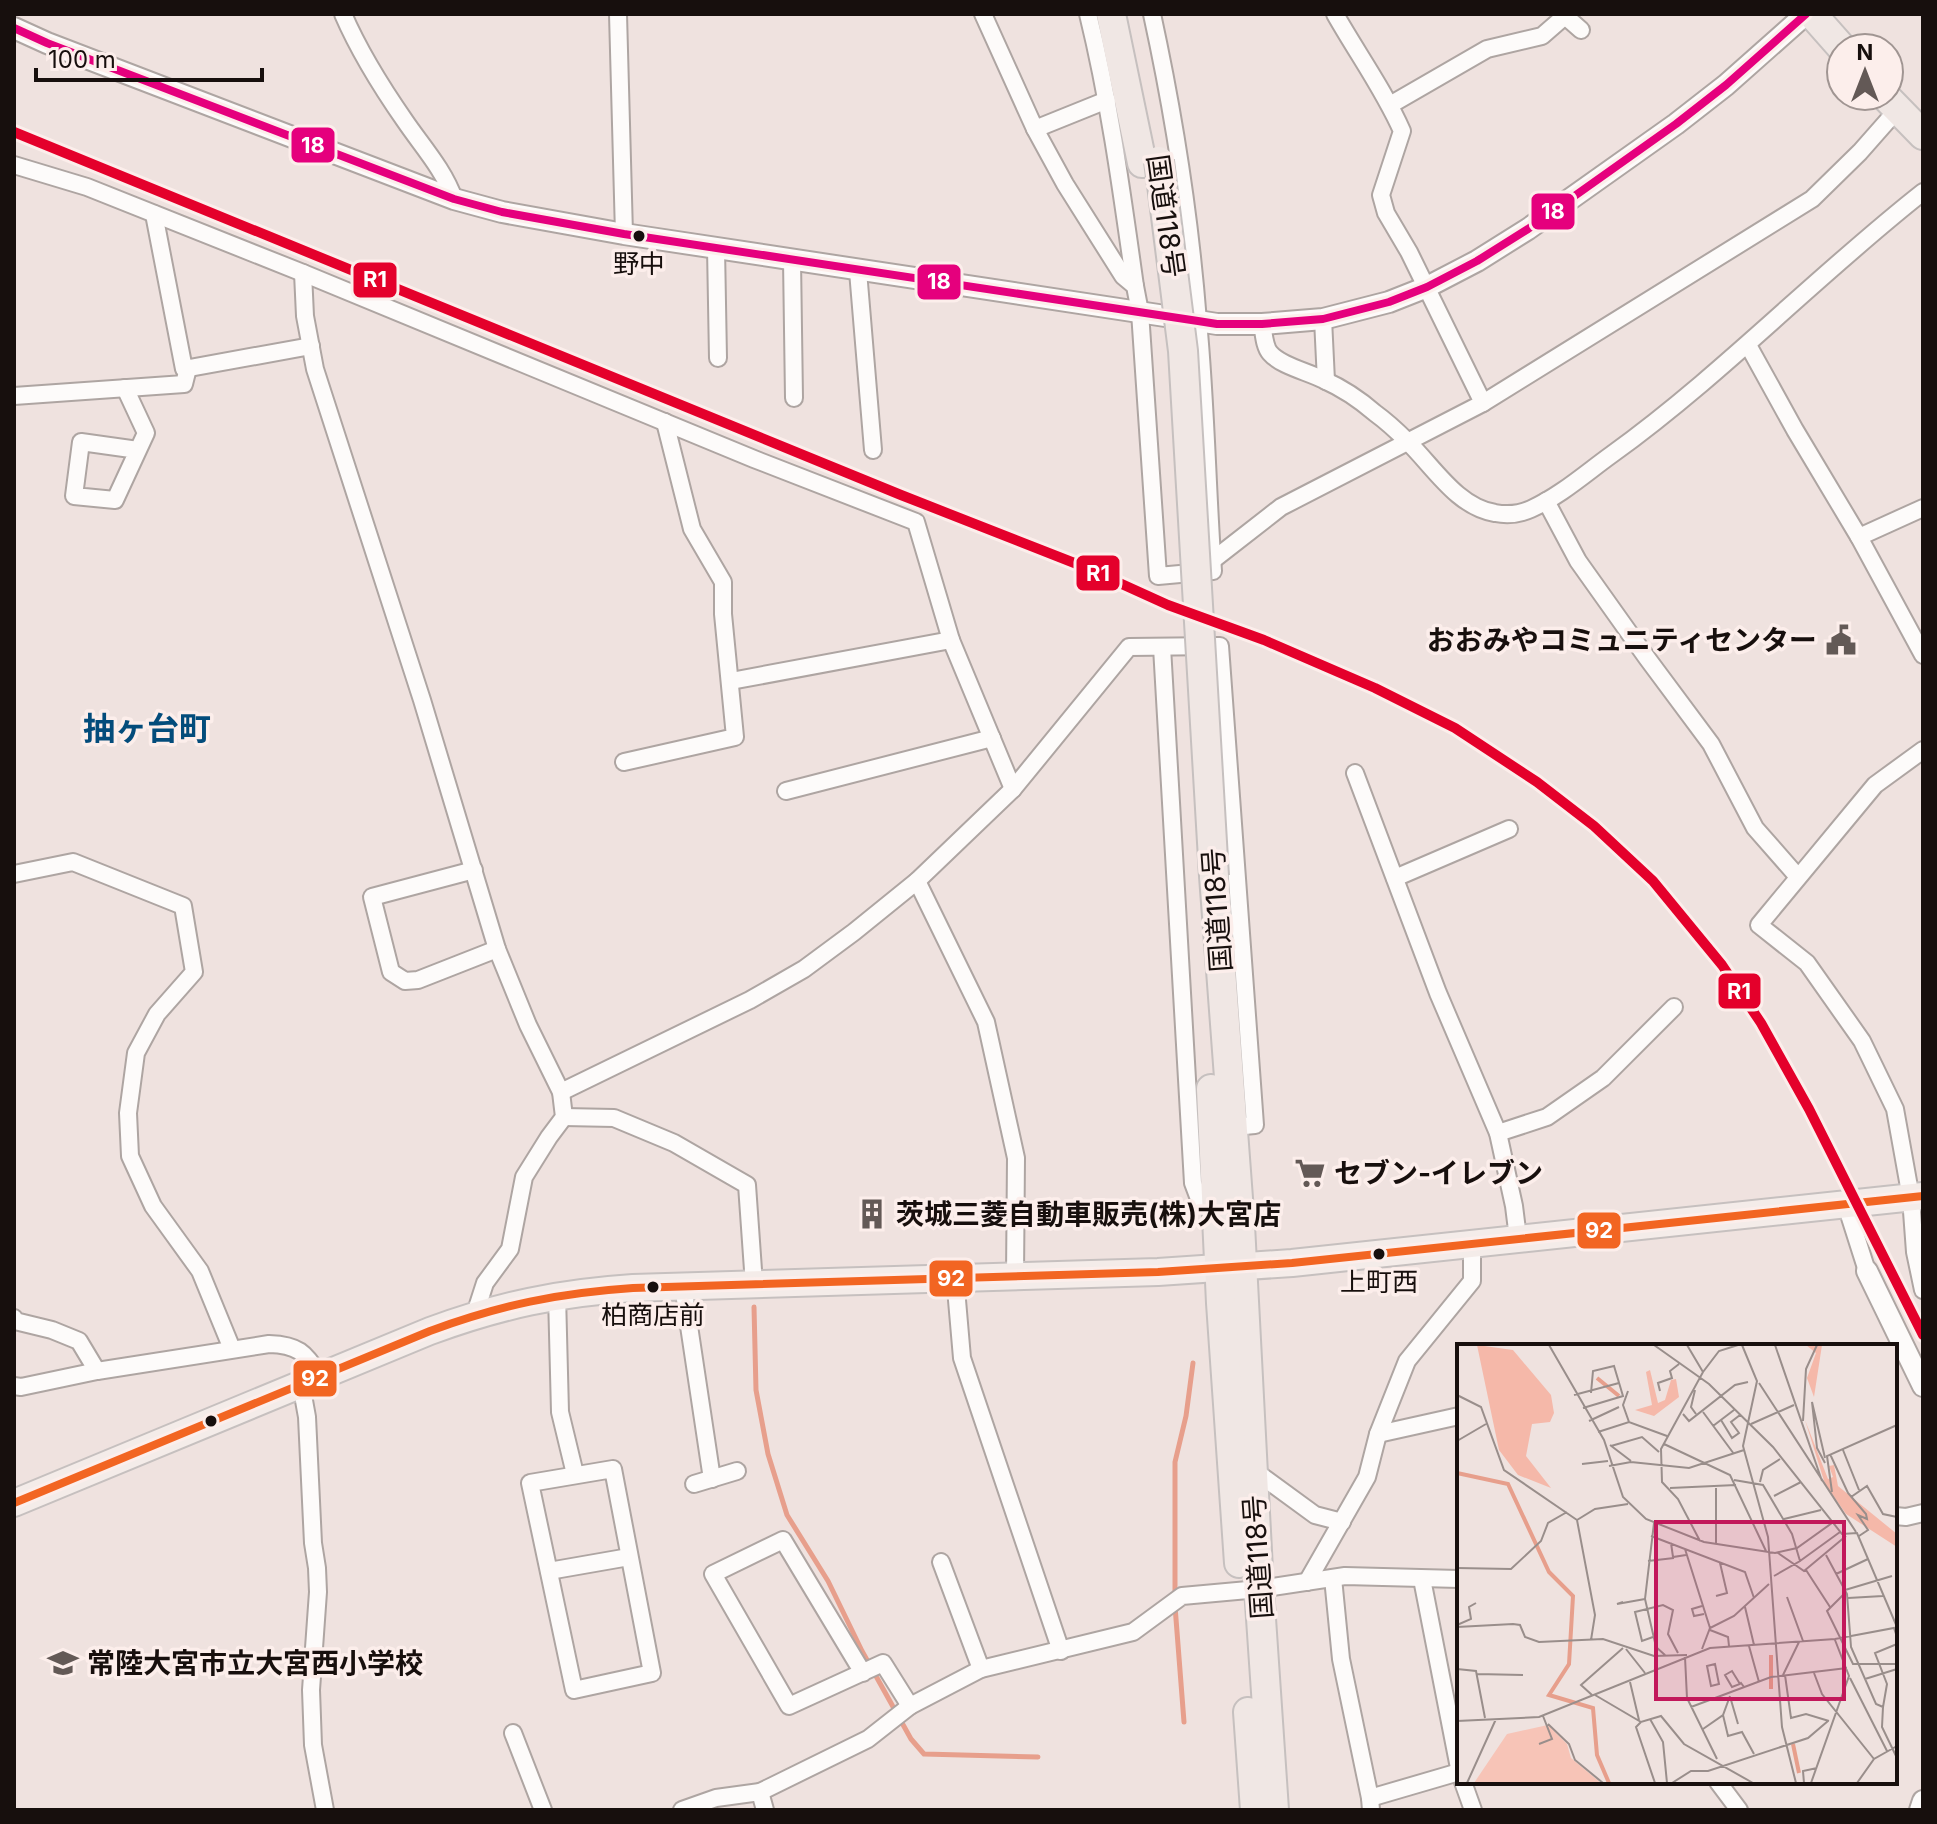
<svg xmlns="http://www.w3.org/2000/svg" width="1937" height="1824" viewBox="0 0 1937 1824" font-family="Inter,'Noto Sans JP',sans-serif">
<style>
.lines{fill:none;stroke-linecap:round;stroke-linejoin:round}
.stream{stroke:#e79f8c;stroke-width:5}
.minor-casing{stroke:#aea5a2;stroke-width:20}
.tertiary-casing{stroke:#aea5a2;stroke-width:24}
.primary-casing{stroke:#c6c0bf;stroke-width:30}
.trunk-casing{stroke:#c6c0bf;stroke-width:32}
.minor{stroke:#fdfbfa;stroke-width:16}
.tertiary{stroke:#fdfbfa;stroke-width:20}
.primary{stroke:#f4ece9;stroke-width:26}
.trunk{stroke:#f0e7e4;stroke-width:28}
.trunk-bridge-casing{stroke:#c6c0bf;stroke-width:32;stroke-linecap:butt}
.trunk-bridge{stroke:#f0e7e4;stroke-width:28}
.bus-1-casing{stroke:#fceeeb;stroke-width:14}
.bus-2-casing{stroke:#fceeeb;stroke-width:14}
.bus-1{stroke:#f26522;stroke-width:8}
.bus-2{stroke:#e5007d;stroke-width:8}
.rail-1-casing{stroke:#fceeeb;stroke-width:16}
.rail-1{stroke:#e4002b;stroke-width:10}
.bus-dot{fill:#170f0d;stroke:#fceeeb;stroke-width:3}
.labels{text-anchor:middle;stroke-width:7;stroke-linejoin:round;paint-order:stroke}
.bus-label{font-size:26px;fill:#170f0d;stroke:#fceeeb}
.street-label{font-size:28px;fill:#170f0d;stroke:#fceeeb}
.poi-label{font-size:28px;font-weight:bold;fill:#170f0d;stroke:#fceeeb;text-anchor:start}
.quarter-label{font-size:32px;font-weight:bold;fill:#034c7b;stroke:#fceeeb}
.inset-river{fill:none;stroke:#e79f8c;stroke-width:4}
.inset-road{fill:none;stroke:#998e8b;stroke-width:2}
.view{fill:#c2185b;fill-opacity:0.15;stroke:#c2185b;stroke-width:4}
.inset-edge{fill:none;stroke:#170f0d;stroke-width:4}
.line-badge{stroke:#fceeeb;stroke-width:3}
.badge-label{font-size:22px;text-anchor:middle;font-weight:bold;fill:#fff}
</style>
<rect width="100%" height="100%" fill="#efe2df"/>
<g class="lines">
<g class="stream">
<path d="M754 1307 756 1390 768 1454 787 1515 828 1581 862 1651 911 1739 924 1754 1038 1757"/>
<path d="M1175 1596V1462L1186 1416 1193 1363"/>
<path d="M1175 1606 1184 1722"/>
</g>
<g class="minor-casing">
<g id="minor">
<path d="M343 14C359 51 382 88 405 121 422 146 444 170 454 199"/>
<path d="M618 14 624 234"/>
<path d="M983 14 1035 129 1065 184 1123 276 1135 286 1140 312 1158 576 1213 571C1207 488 1206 404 1198 321 1190 218 1174 115 1152 14"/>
<path d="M1088 14C1110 104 1122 194 1135 286"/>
<path d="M1390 105 1487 49 1542 36 1565 16 1581 30"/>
<path d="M1035 129 1107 100"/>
<path d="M14 165 87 187 303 273 754 459 916 522 951 640 1013 789"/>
<path d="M154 214 184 369 311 346"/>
<path d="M716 248 718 358"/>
<path d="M792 260 794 398"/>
<path d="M858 271 873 450"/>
<path d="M303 273 305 316 315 369 422 700 497 949 528 1025 561 1092 564 1117 549 1137 524 1177 510 1249 485 1283 475 1314"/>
<path d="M1323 319 1326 381"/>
<path d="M1262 324C1264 333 1264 346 1270 353 1281 366 1309 372 1324 380 1342 388 1360 400 1375 413 1386 421 1397 431 1407 441 1433 466 1457 507 1495 513 1506 515 1520 514 1531 509 1560 496 1586 473 1611 455 1722 375 1816 276 1923 192"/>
<path d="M1748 345 1795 430 1859 537 1923 655"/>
<path d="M125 388 146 433 115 500 74 496 81 442 138 450"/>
<path d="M14 396 184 384 188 368"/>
<path d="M1483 403 1812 199 1860 152 1897 110"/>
<path d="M1546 501 1578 561 1647 658 1711 744 1755 828 1798 877"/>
<path d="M1859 537 1923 508"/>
<path d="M1213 560 1281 507 1483 403 1409 252 1386 213 1381 195 1402 131C1384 90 1357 53 1335 14"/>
<path d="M1162 647 1193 1183 1199 1199 1216 1215"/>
<path d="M731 681 951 640"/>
<path d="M1923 750 1875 785 1759 925 1807 963 1862 1041 1895 1109 1911 1198 1915 1252 1923 1290"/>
<path d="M624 762 735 737 723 614V582L692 529 665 422"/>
<path d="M1355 773 1438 993 1498 1133 1514 1206 1518 1238"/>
<path d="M786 791 992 738"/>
<path d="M474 870 372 897 391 972 405 981 418 980 497 949"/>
<path d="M14 874 73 862 183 906 194 972 157 1014 136 1053 128 1113 130 1156 153 1206 200 1271 232 1349"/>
<path d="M1395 878 1509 829"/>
<path d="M917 881 986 1022 1016 1158 1015 1276"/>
<path d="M561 1092 750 1000 804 969 854 932 917 881 1013 789 1129 647 1220 646 1255 1125 1233 1127"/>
<path d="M564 1117 614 1118 674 1143 747 1185 754 1284"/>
<path d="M1498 1133 1547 1117 1603 1078 1674 1007"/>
<path d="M1846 1205 1867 1271"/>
<path d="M955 1277 962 1358 1061 1651"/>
<path d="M683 1286 712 1479"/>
<path d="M557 1295 560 1412 575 1474"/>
<path d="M14 1318 15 1321 52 1330 79 1341 97 1371"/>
<path d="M301 1384 307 1417 313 1543 317 1568 318 1592 311 1690 313 1745 325 1810"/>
<path d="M14 1386 21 1387 97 1371 269 1344C298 1345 305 1352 320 1376"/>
<path d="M1378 1434 1459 1416"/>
<path d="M613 1469 652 1673 574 1690 530 1483Z"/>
<path d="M1252 1469 1315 1515 1342 1522"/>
<path d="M694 1484 737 1471"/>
<path d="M1895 1516 1906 1517 1923 1513"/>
<path d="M941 1562 981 1669"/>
<path d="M549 1571 629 1557"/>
<path d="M1333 1578 1341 1659 1370 1798 1371 1810"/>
<path d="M1422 1579 1459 1768"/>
<path d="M1307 1582 1367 1477 1378 1434 1407 1361 1472 1281V1243"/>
<path d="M863 1673 783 1540 713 1574 789 1706 883 1663 910 1706"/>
<path d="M513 1733 543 1810"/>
<path d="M1463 1782 1473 1810"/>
<path d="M1718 1782 1739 1810"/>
<path d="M760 1792 765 1810"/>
<path d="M1370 1798 1459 1772"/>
<path d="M682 1810 716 1798 760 1792 868 1739 910 1706 981 1669 1133 1632 1182 1596 1259 1589 1345 1576 1459 1579"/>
</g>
</g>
<g class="tertiary-casing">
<g id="tertiary">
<path d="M14 28 47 43 454 199 502 212 624 234 1198 321 1217 324H1262L1323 319 1389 302 1427 287 1477 261 1528 229 1676 124 1726 85 1806 14"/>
<path d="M1867 1271 1923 1386"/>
<path d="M1920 1810 1923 1801"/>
</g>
</g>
<g class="primary-casing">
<path id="primary" d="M14 1503 430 1331C501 1305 558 1293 633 1288L1158 1272 1292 1263 1923 1196"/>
</g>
<g class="trunk-casing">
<g id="trunk">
<path d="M1111 14 1142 163"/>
<path d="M1812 14 1842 48"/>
<path d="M1885 96 1923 135"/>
<path d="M1214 876 1240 1225 1259 1589 1274 1810"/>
<path d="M1211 1089 1221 1303 1239 1563"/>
<path d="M1248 1712 1255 1810"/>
</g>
</g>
<use href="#minor" class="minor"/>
<use href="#tertiary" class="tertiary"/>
<use href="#primary" class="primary"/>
<use href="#trunk" class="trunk"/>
<g class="trunk-bridge-casing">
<path id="trunk-bridge" d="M1159 161 1183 351 1214 876"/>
</g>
<use href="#trunk-bridge" class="trunk-bridge"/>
<g class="bus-1-casing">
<path id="bus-1" d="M14 1503 430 1331C501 1305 558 1293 633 1288L1158 1272 1292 1263 1923 1196"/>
</g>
<g class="bus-2-casing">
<path id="bus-2" d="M14 28 47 43 454 199 502 212 624 234 1198 321 1217 324H1262L1323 319 1389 302 1427 287 1477 261 1528 229 1676 124 1726 85 1806 14"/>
</g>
<use href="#bus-1" class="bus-1"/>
<use href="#bus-2" class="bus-2"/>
<g class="rail-1-casing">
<path id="rail-1" d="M14 132 901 495 1082 566 1168 605 1264 640 1375 688 1455 728 1537 782 1594 826 1653 881 1722 965 1761 1023 1809 1109 1923 1335"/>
</g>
<use href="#rail-1" class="rail-1"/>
</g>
<defs>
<g id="civic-bare" transform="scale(2.4)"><path d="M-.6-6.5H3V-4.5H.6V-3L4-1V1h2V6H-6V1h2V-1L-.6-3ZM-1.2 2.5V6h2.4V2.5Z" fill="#635956" stroke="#fceeeb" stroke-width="2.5" paint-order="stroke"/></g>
<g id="supermarket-bare" transform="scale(2.4)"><path d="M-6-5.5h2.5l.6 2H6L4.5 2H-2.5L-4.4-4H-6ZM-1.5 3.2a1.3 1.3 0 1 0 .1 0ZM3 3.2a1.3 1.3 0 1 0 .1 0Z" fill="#635956" stroke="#fceeeb" stroke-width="2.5" paint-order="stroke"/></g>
<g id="building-bare" transform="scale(2.4)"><path d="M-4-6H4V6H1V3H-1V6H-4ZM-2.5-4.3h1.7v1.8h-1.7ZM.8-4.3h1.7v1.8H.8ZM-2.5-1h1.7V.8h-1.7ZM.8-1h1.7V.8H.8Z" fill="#635956" stroke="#fceeeb" stroke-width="2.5" paint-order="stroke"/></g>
<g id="school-bare" transform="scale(2.4)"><path d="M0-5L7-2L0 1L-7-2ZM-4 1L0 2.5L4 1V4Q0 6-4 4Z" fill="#635956" stroke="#fceeeb" stroke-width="2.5" paint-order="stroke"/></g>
</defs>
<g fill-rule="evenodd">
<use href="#civic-bare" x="1841" y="640"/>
<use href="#supermarket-bare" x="1310" y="1173"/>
<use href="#building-bare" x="872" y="1214"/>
<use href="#school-bare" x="63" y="1663"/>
</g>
<g class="bus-dot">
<circle cx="639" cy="236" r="7"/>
<circle cx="1379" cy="1254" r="7"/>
<circle cx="653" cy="1287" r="7"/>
<circle cx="211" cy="1421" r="7"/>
</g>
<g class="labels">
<g class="bus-label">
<text x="639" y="273">野中</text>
<text x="1379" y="1291">上町西</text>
<text x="653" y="1324">柏商店前</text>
</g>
<g class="street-label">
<text transform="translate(1166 216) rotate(82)" y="10">国道118号</text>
<text transform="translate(1217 910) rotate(-94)" y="10">国道118号</text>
<text transform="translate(1258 1557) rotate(-94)" y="10">国道118号</text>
</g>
<g class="poi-label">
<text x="1817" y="650" text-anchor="end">おおみやコミュニティセンター</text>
<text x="1334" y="1183">セブン-イレブン</text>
<text x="896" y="1224">茨城三菱自動車販売(株)大宮店</text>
<text x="87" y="1673">常陸大宮市立大宮西小学校</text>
</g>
<g class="quarter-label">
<text x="147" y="740">抽ヶ台町</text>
</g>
</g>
<g transform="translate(1457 1344)">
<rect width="440" height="440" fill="#efe2df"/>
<path d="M91 381 110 400 114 414 144 439H17L50 390Z" fill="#f7c4b7"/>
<path d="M20 1 56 6 94 51 97 69 93 78 75 80 69 112 94 144 61 131 42 106ZM349 1H365L357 53 350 34 359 9ZM193 26 201 59 208 56 214 36 219 35 222 53 197 72 178 66 195 61 189 28ZM348 76 371 135 376 133 372 122 377 121 381 142 440 190V203L389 170 368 140Z" fill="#f5b8a9"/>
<path class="inset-river" d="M140 34 162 52M0 129 51 140 92 228 116 252 112 320 92 351 136 364 140 411 152 439M314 345V311M336 400 342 429"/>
<path class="inset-road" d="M92 1 147 96 166 153 189 175 247 198 318 209 340 204 375 179M197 1 252 40 316 103 385 190 400 189 440 283M230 1 246 28M285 1 300 37 286 102 311 193 325 383 339 439M318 1 365 137M302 39 399 188M238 46 234 63 239 70M171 47 166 61 172 78M203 47 201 39 215 34 213 27 222 20M0 51 24 63 47 126 120 176 138 271 134 296M117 51 162 39M126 64 166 52 157 22 136 27 134 49M246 68 277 110M226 70 232 77 278 41 291 38M264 76 275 94 282 89 274 78 283 71M132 77 162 63M346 77 349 25 360 1M294 80 337 61M256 82 277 66M141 88 172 78 210 92M0 97 29 80M207 100 273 131 309 207M153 101 174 117M154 102 185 93 202 108M386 106 402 146M373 110 391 149 409 170 410 175 401 171 411 186 402 192M0 114V159M368 119 360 104 355 58 368 114M125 120 151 117M152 122 174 118 232 124 287 106M277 136 306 141 335 190 343 217 317 232M303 138 306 126 323 115M213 144 279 141M259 144V200M375 148 370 112 440 81M317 152 344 138M394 153 410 142 426 170 440 173M327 175 364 166M120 176 138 165 171 160M197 179 188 255 199 303 208 311M194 192 288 228 297 254M243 197 221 155 205 138 204 105 246 28 262 7 281 1M214 199 216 213 229 211M228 205 253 284M321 209 347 227 389 192M369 211 390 250 394 303 419 360 426 363 425 383 440 414M191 217 217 214M343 217 383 188M0 224 54 225 84 197 91 179 110 168M349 226 373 263M379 230 411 215M388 246 435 232M389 248 370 267 396 320H440M259 252 270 249 263 219M330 253 346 297M391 254 426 252M166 258 160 260 188 255M245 262 235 265 237 272 247 270M288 263 297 301M0 281 14 275 12 263 19 259M0 283 56 280 63 281 68 293 82 298 146 295 197 312 230 311M253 286 271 293 272 302M196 293 185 297 178 268 206 261 216 266 211 290 221 309M292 302 302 338M169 305 188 329M245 305 253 284 277 272 312 240M228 313 230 354 260 415M258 320 262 340 254 342 250 322ZM0 325 19 327 28 374M357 329 365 350 417 415M20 330 66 331M326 331 342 298M328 331 334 374 349 370 372 377M393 334 430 407M408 335 440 325M173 338 182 376M283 340 275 327 268 331 275 343 283 340 284 339 287 343M135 351 124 341 166 304M138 351 184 378 204 372 227 400 296 439M274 356 281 380M234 363 314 333 390 324M426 363 430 340 418 309 440 300M266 371 271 392 285 388 297 410M193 375 206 398 210 439M0 377 82 373 253 304 378 295 437 284 440 293M184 378 179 383 198 439M91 380 112 400 118 416 146 439M246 385 266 371 273 352M82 400 95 395 86 372M10 439 39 375M215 439 234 427H251L351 394 371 377M354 439 392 332 378 296M354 439H347L346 427 360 424M400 439 417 415 440 402"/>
<path class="view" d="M199 178H387V355H199Z"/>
<rect width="440" height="440" class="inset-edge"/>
</g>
<g class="line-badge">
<rect x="290" y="126" width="46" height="38" rx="8" fill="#e5007d"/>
<rect x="1530" y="192" width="46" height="39" rx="8" fill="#e5007d"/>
<rect x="352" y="261" width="46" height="38" rx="8" fill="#e4002b"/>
<rect x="916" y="263" width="46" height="38" rx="8" fill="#e5007d"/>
<rect x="1075" y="554" width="46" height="38" rx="8" fill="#e4002b"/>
<rect x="1717" y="972" width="45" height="38" rx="8" fill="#e4002b"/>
<rect x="1576" y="1211" width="46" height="39" rx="8" fill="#f26522"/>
<rect x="928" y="1259" width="46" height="39" rx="8" fill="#f26522"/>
<rect x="292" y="1359" width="46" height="39" rx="8" fill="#f26522"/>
</g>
<g class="badge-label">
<text x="313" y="153">18</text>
<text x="1553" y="219">18</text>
<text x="375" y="287">R1</text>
<text x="939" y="289">18</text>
<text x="1098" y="581">R1</text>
<text x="1739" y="999">R1</text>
<text x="1599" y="1238">92</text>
<text x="951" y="1286">92</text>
<text x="315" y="1386">92</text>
</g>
<rect width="1937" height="1824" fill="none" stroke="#170f0d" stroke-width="32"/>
<g transform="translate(1865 72)"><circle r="38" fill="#fceeeb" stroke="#a09592" stroke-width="2"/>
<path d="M0-6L14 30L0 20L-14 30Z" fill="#635956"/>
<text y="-12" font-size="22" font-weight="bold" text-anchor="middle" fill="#170f0d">N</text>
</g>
<path d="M36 68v12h226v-12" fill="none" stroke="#170f0d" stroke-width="4"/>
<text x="48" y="68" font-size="24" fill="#170f0d" stroke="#fceeeb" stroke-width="6" paint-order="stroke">100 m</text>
</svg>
